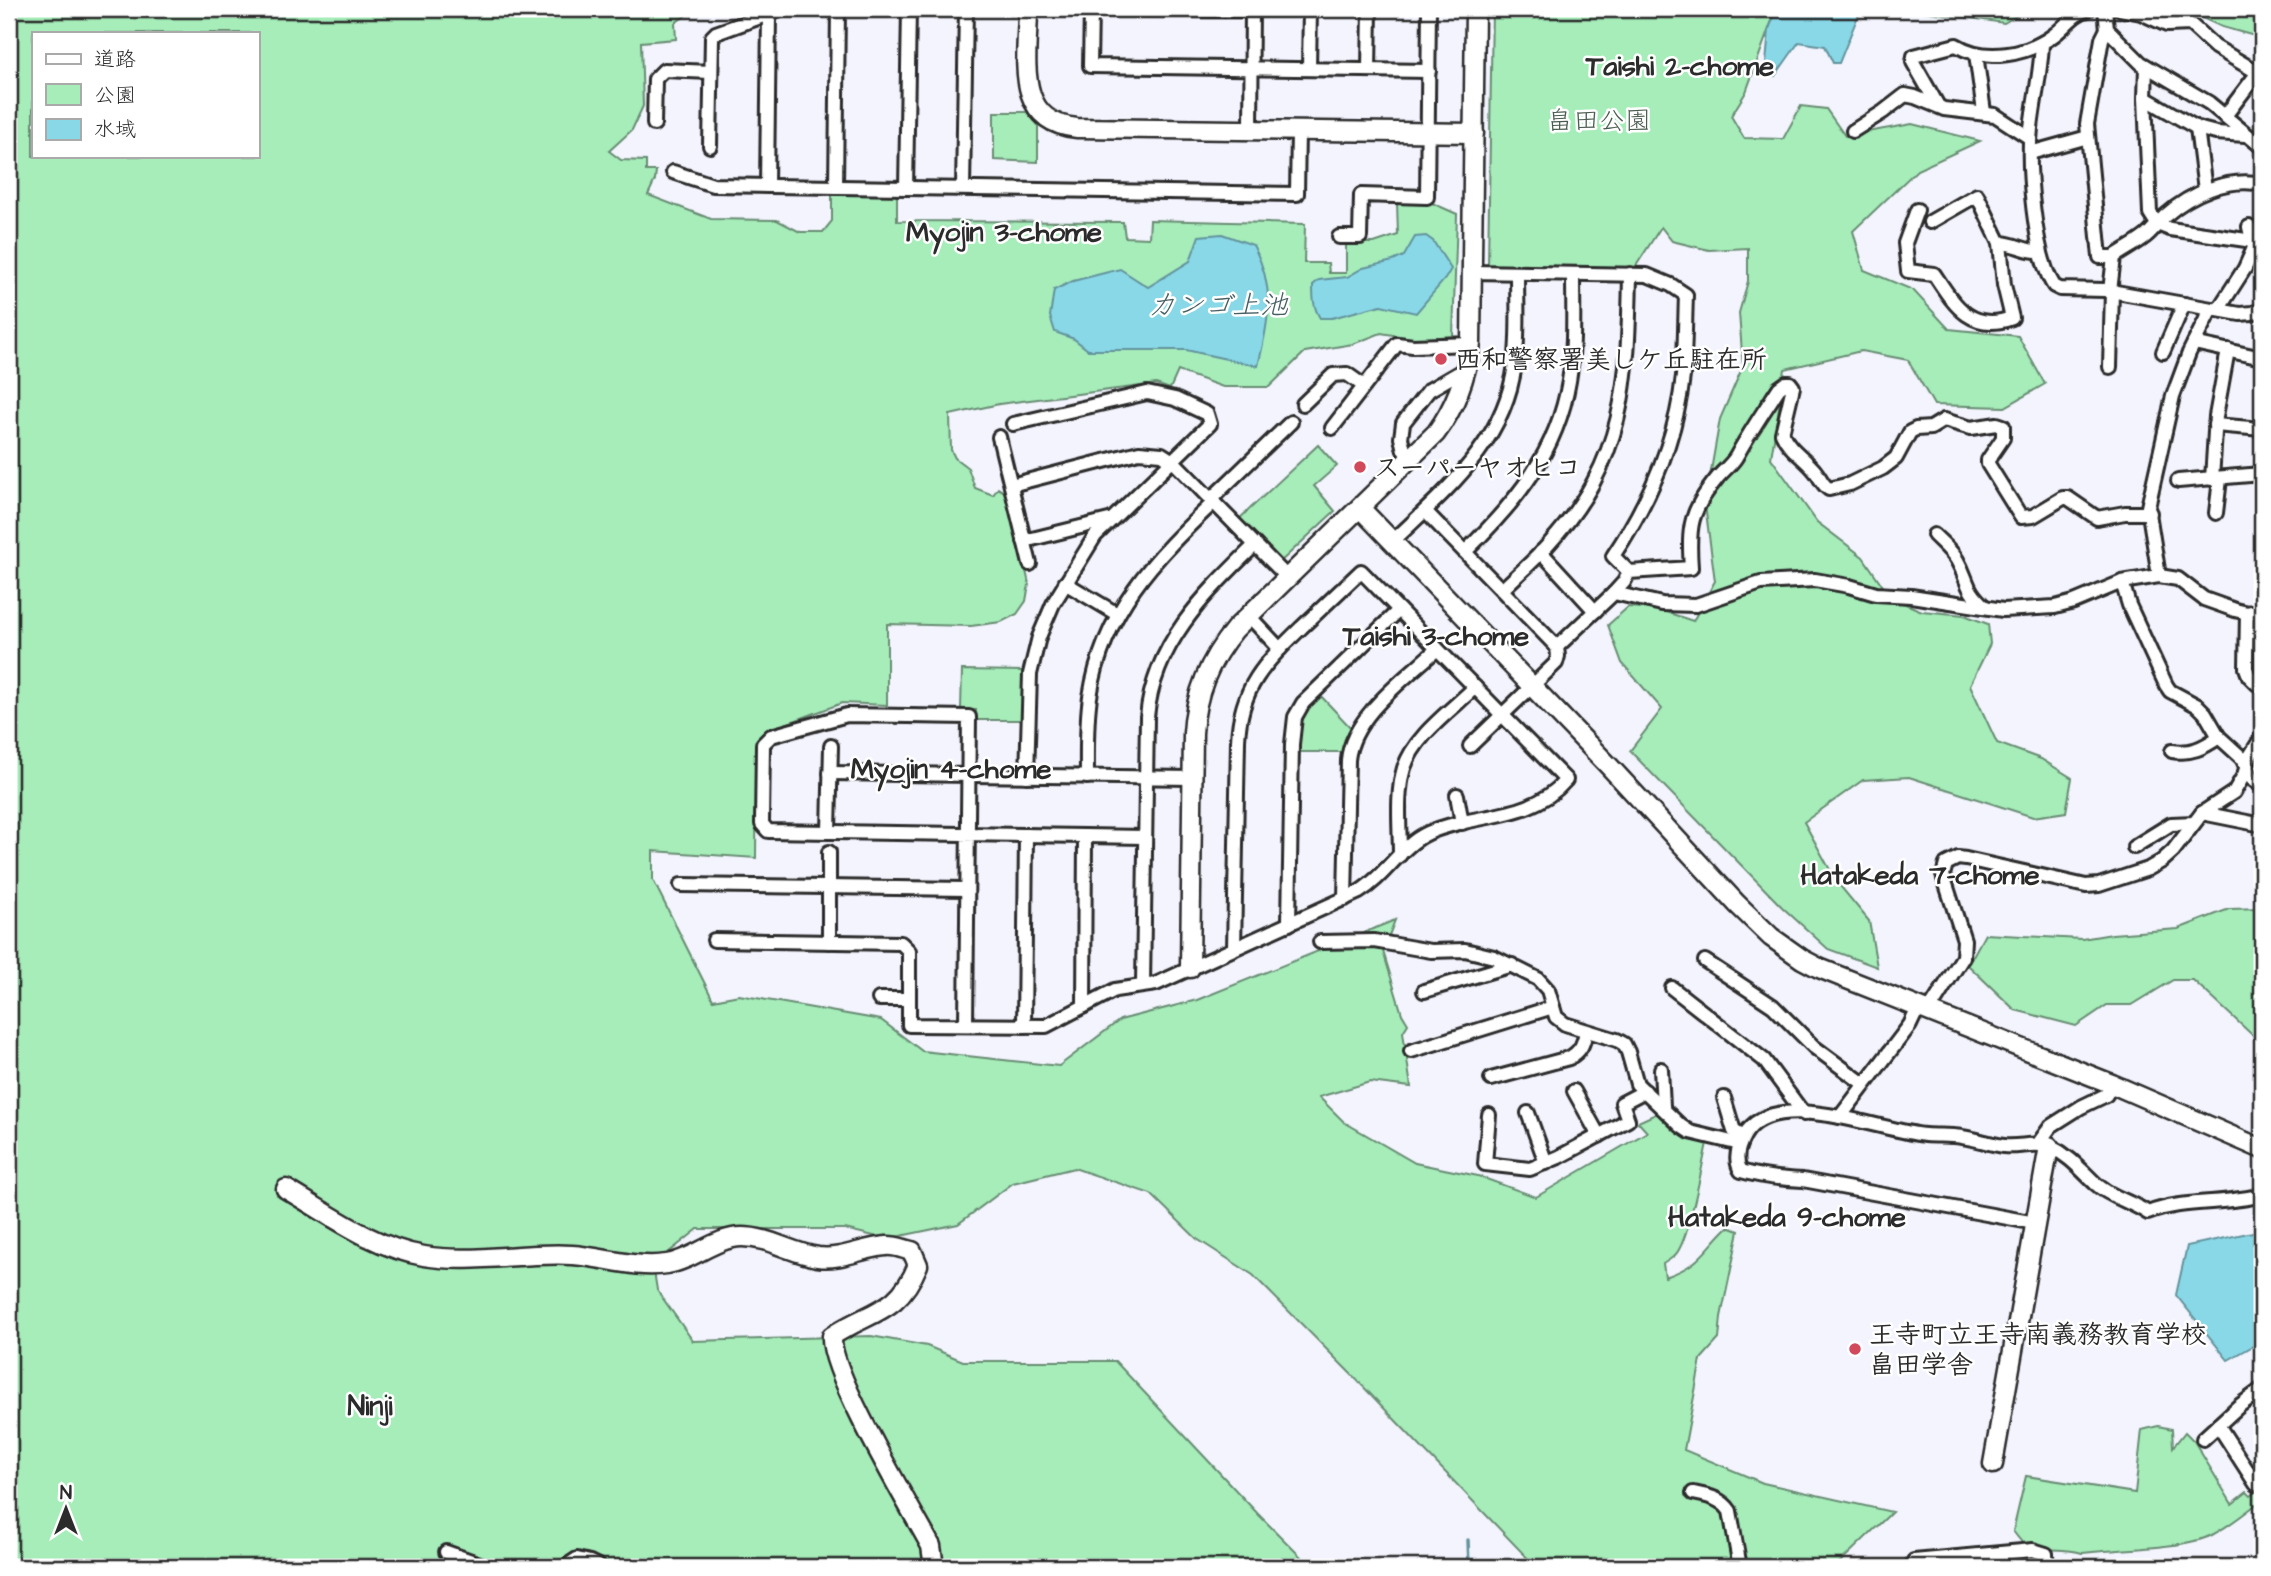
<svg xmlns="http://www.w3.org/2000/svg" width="2271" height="1576" viewBox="0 0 2271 1576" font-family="'Architects Daughter','Klee One',sans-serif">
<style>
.green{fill:#a6edba;stroke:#688c72;stroke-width:2;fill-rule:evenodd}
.water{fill:#89d8e7;stroke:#63939c;stroke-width:2}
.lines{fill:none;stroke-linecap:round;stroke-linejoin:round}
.stream{stroke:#63939c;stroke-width:3.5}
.street-casing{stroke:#2b2b2b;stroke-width:18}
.secondary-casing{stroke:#2b2b2b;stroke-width:23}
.street{stroke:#fff;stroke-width:12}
.secondary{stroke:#fff;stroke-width:18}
.poi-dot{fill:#d1495b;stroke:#fff;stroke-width:2.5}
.labels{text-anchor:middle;stroke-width:5;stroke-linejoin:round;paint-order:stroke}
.park-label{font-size:26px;fill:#4a5c4f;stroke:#fff}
.poi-label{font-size:26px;font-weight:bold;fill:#2b2b2b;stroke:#fff;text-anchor:start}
.neighbourhood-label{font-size:28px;font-weight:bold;fill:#2b2b2b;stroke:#fff}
.water-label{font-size:28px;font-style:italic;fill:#475f63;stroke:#fff}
</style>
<rect width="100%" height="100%" fill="#f3f4fe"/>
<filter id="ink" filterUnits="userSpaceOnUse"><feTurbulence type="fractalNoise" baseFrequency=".0143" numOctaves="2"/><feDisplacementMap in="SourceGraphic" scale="14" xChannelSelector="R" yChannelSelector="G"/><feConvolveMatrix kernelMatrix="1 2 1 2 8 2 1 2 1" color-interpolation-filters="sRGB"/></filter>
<g filter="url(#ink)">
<g class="green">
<path d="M9 9H695L675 23 676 39 641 42 643 106 632 130 609 151 621 160 646 161V171H656L655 180 648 195 711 219 777 220 800 232H823L832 221V193L897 194V221L1123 222 1125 237 1149 238 1150 220 1305 224 1304 263H1328L1329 273H1346V243H1374L1398 235 1397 202H1430L1457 214 1453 336 1418 339 1381 333 1353 344 1305 352 1269 387H1223L1178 371 1170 389 1156 384 1141 386 999 404 950 415 951 450 955 458 968 468 975 488 993 495 998 488 1009 495 1029 584 1026 601 1017 614 1001 622 971 626 887 624V705L842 703 769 730 757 743 756 858 653 851V880L713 1000 739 995 881 1020 922 1051 1059 1066 1120 1020 1197 1000 1395 920 1383 951 1402 1014 1408 1024 1403 1032 1411 1087 1370 1082 1319 1097 1344 1122 1415 1163 1478 1176 1536 1197 1647 1132 1638 1122 1660 1112 1678 1132 1707 1143C1702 1166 1689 1239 1676 1254 1673 1258 1667 1261 1663 1264L1665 1277C1701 1265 1703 1251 1728 1227L1739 1231 1721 1317 1719 1339 1701 1359 1684 1450 1763 1483 1892 1512 1835 1567H1536L1354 1377 1253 1275 1197 1239 1151 1194 1074 1168 1013 1183 958 1224 886 1239 845 1229H698L653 1265 657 1290 693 1341 871 1336 927 1346 963 1361H1115L1258 1514 1311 1567H9ZM33 33H257V156H33Z"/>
<path d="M1492 9H1776L1746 92 1731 116 1744 138 1783 139 1801 106 1826 109 1845 136 1912 124 1980 141 1917 170 1853 231 1864 270 1913 290 1949 329 2018 336 2045 384 2005 407 1934 405 1908 360 1861 351 1785 369 1771 458 1817 522 1863 557 1891 598 1922 611 1964 615 1988 624 1990 644 1970 685 1997 743 2041 759 2072 778 2066 812 2033 817 1909 777 1863 780 1804 822 1836 881 1869 921 1877 967 1828 949 1782 907 1630 751 1662 709 1622 663 1608 625 1628 607 1657 609 1693 621 1715 581 1705 505 1720 419 1743 366 1739 313 1748 281V248L1709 250 1672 241 1661 227 1634 269 1488 266Z"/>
<path d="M1920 9H2028L2004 23 1923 11Z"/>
<path d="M2183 9H2262V38L2222 27Z"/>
<path d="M994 112H1027L1038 125V162L994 160Z"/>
<path d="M1318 445 1337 466 1314 486 1335 511 1278 564 1238 520Z"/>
<path d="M962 670 1026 671 1022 694 1023 720H976V710H961Z"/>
<path d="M1319 694 1352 729 1344 752H1298C1299 724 1301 715 1319 694Z"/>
<path d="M2262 908V1044L2193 980H2173L2132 1005H2107L2076 1026 2015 1010 1968 965 1985 934 2082 939 2112 934 2178 929 2229 909Z"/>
<path d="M2158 1426 2172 1429 2173 1447 2185 1432 2194 1441 2232 1504 2247 1492 2251 1496 2262 1488V1500C2246 1512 2231 1525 2212 1535 2184 1549 2116 1549 2082 1553 2066 1547 2036 1552 2025 1545 2020 1541 2016 1535 2013 1531L2026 1476 2135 1493 2142 1430Z"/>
</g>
<g class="water">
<path d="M1777 9H1859L1860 11 1839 63H1833L1825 46 1799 42 1775 76 1765 75 1769 29Z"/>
<path d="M1222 234 1253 245C1276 288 1269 321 1258 366L1186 350H1088L1074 339 1055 332 1050 316 1054 290 1073 281 1120 269 1148 287 1190 261 1199 236Z"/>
<path d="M1426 236 1433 241 1451 269 1445 279 1416 313 1381 305 1332 318H1320C1313 307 1313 297 1313 285L1319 280 1347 277 1363 268 1393 261 1404 256 1415 237Z"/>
<path d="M2262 1230V1341L2228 1360 2176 1295 2187 1246Z"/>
</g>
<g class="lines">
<path class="stream" d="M1468 1540 1469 1567"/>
<g class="street-casing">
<g id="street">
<path d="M1091 9 1090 66 1429 71"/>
<path d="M1145 9 1252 10"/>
<path d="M2105 9 2107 29 2141 63 2209 103 2262 147"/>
<path d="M2120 9 2141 13 2167 25 2190 24 2215 47 2262 75"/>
<path d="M2107 29 2102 39 2087 124 2100 257H2114"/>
<path d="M2042 43C2041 72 2034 100 2031 128 2027 165 2034 256 2054 286L2060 289 2105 290 2240 314 2252 313 2262 310"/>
<path d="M1976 54 1984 112"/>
<path d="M2146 66 2145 98 2150 213 2157 224 2170 229 2253 241"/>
<path d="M1309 69 1310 9"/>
<path d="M1369 70 1370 9"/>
<path d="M2145 98 2197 128 2216 133 2245 135"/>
<path d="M1938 106 1913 62 1914 56 1956 45C1985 63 2028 55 2054 35 2066 26 2074 13 2089 9"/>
<path d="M2225 116 2259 71"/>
<path d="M654 124 655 79 664 70 711 72"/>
<path d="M2197 128 2205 190"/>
<path d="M1251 130 1252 9"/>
<path d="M1853 131 1883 112 1905 95 1915 97 1944 109 1995 115 2030 138"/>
<path d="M710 146 712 37 716 33 783 9"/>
<path d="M2030 153 2088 137"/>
<path d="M673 172 713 185 1297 194 1298 131"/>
<path d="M767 186 769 14"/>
<path d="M836 187 838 9"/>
<path d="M906 188 909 9"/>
<path d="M963 188 966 9"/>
<path d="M1917 210 1905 243 1908 271 1934 274C1954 304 1970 333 2012 318L2004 285 2000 243 1977 195 1930 222"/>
<path d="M1339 237H1360L1361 195 1427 197 1429 9"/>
<path d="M2000 243C2015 243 2025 252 2039 251"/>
<path d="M1471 272 1647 275 1671 285 1686 295C1685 322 1685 349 1683 376 1676 441 1649 502 1613 556L1629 572"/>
<path d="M2110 291 2114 257C2124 250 2136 244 2146 236 2153 230 2159 222 2165 216 2191 193 2228 177 2262 184"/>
<path d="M2218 310 2245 268 2254 248 2249 227"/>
<path d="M2194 343 2262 358"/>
<path d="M2163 352 2184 304"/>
<path d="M2110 367 2112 291"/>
<path d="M1303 404 1333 375 1347 374 1364 386"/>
<path d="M1013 424 1147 393 1175 399 1207 414 1210 424 1095 536 1053 604 1039 637 1030 674 1027 776"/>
<path d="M2215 425 2262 429"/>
<path d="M1332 428 1397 344 1413 346 1471 344"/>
<path d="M999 437 1030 564"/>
<path d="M1412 458 1404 450 1401 438 1403 423 1429 390 1467 368"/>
<path d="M2212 479 2216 416 2228 350"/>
<path d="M2178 481 2262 474"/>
<path d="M1011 485 1139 452 1162 454 1173 461 1288 578"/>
<path d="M1211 499 1291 422"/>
<path d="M1425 511 1557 647"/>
<path d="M2216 513 2220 479"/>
<path d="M1934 535C1942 543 1951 550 1957 560 1969 581 1964 588 1985 607"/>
<path d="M1024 541 1109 520"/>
<path d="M1393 541C1446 490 1505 443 1515 364 1519 335 1517 303 1517 273"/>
<path d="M1465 552C1516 502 1557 453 1569 381 1575 346 1573 309 1573 274"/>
<path d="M1541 552 1595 611"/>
<path d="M2159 576 2148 507 2173 396 2189 353 2211 309"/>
<path d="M2122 582 2129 605 2166 685 2170 691 2198 706 2205 713 2219 737 2242 758 2252 779 2262 786"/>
<path d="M1065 583 1117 614"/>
<path d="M1502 590C1517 575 1534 561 1548 545 1626 460 1628 383 1630 274"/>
<path d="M1614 593 1624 582 1629 572 1691 568C1688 526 1690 511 1718 477 1723 471 1731 465 1736 457 1749 433 1764 411 1779 388L1786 383H1790L1793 387 1782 433C1789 450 1805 458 1815 471 1821 478 1821 484 1829 489L1850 484 1883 468 1896 458 1910 432 1916 429 1931 428 1944 420 1971 428 1997 424 2003 426V438L1988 460V464L2021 517 2033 516 2063 498H2068L2097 518 2125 513H2150"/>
<path d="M2247 613 2246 668 2249 676 2257 684"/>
<path d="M1249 616 1280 649"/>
<path d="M1470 746 1556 663 1558 656 1557 647 1614 593 1662 604 1696 605 1761 583 1815 580 1849 586 1876 594 1911 596 2003 610 2055 607 2074 602 2122 582 2159 576 2178 579 2204 599 2235 610 2247 613 2262 610"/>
<path d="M2172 751C2191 754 2203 748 2219 737"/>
<path d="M830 773 1192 778"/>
<path d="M1087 777C1087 750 1086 723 1090 697 1103 611 1154 559 1214 502"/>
<path d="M1457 795 1462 823"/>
<path d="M2202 813 2262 825"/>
<path d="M829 832 831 746"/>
<path d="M2134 847 2171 824 2194 823"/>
<path d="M1400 855C1400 827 1396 795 1404 768 1415 735 1451 711 1475 687"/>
<path d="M681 885 967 889"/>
<path d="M1345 899 1348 760C1352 716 1406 678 1437 649"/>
<path d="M1289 924 1292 744 1295 717 1303 703 1399 610"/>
<path d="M714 940 901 943 909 951V1025L1046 1026 1115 990 1156 984 1359 892C1386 876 1400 846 1428 833 1475 812 1530 822 1566 780L1361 571C1341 590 1321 609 1302 627 1265 663 1240 687 1238 741L1234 949"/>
<path d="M829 942V852"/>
<path d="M1320 942 1374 941 1431 951 1465 950 1494 957 1538 979 1548 990 1556 1017 1565 1024 1617 1040 1624 1044 1628 1052 1637 1084 1681 1126 1690 1132 1740 1144"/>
<path d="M1705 961 1773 1006 1814 1047 1864 1084"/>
<path d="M1143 985 1147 717C1154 643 1205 594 1255 545"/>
<path d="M1672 988 1764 1060 1804 1114"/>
<path d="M1424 991 1512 965"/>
<path d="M879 999H909"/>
<path d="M1084 1006 1085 836"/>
<path d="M1928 1012 1963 957 1964 940 1943 875 1946 864 1958 858 1966 859 2086 886 2099 885 2148 869 2162 861 2173 851 2202 813 2234 792 2244 775 2250 756 2262 737"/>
<path d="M966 1025C967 923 968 820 969 717L847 715 771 736 763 744 762 824 768 831 1145 837"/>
<path d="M1024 1026 1026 835"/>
<path d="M1411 1051 1553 1007"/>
<path d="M1661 1069 1663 1106"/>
<path d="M1491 1079 1569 1058C1581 1051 1583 1045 1586 1032"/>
<path d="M1574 1091 1599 1136"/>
<path d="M1724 1098 1734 1131 1743 1137"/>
<path d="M1528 1113 1546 1163"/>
<path d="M1489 1115 1485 1164 1530 1169 1559 1157 1628 1120 1622 1103 1645 1091"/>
<path d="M1840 1117 1910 1025 1918 1008"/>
<path d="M2038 1144 2051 1126 2081 1107 2106 1095 2112 1084"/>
<path d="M2035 1223 1803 1180C1782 1179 1761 1177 1741 1171 1734 1160 1738 1147 1744 1136 1772 1085 1880 1131 1925 1135 1937 1136 1950 1135 1962 1137 1976 1139 1990 1144 2004 1146 2019 1148 2036 1141 2051 1147 2070 1156 2082 1171 2096 1184 2110 1197 2132 1202 2148 1213 2183 1199 2225 1205 2262 1195"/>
<path d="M2218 1425 2256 1484"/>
<path d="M2203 1439 2239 1406 2262 1389"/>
<path d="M1693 1493C1708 1496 1721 1498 1730 1511L1740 1567"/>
<path d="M446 1552 488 1567"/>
<path d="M565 1567 577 1559 590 1562 600 1567"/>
<path d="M1915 1567 1914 1561 2033 1550 2046 1554 2047 1567"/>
</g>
</g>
<g class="secondary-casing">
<g id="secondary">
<path d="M1028 9C1028 55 1012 122 1077 128L1474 133"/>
<path d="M1360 508 1609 766 1737 904 1771 937 1802 959 1819 968 2112 1084 2262 1149"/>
<path d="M1190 968 1193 733C1195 694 1210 659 1235 629L1436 433C1456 406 1466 377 1471 344L1475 9"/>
<path d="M286 1189C329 1214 374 1248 424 1256 472 1264 524 1252 572 1255 604 1257 635 1269 667 1264 693 1260 716 1237 742 1237 769 1237 791 1253 818 1257 842 1260 862 1248 886 1246 895 1245 903 1249 912 1251L918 1265C898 1314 871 1310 832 1336 828 1370 911 1509 931 1546L934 1567"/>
<path d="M1993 1464 2049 1146"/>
</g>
</g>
<use href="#street" class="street"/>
<use href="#secondary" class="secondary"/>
</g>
</g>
<g class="poi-dot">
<circle cx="1441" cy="359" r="7"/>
<circle cx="1360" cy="467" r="7"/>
<circle cx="1855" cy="1349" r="7"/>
</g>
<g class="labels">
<g class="park-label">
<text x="1599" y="129">畠田公園</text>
</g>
<g class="poi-label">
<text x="1455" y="368">西和警察署美しケ丘駐在所</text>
<text x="1374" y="476">スーパーヤオヒコ</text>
<text x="1869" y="1343">王寺町立王寺南義務教育学校<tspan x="1869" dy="30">畠田学舎</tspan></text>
</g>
<g class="neighbourhood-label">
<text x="1680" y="75">Taishi 2-chome</text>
<text x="1004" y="241">Myojin 3-chome</text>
<text x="1436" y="645">Taishi 3-chome</text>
<text x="951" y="778">Myojin 4-chome</text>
<text x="1920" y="884">Hatakeda 7-chome</text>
<text x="1787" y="1226">Hatakeda 9-chome</text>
<text x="370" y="1415">Ninji</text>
</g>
<g class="water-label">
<text x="1218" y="314">カンゴ上池</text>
</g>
</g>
<rect width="2271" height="1576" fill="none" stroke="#fff" stroke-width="35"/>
<rect x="18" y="18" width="2236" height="1541" fill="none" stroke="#2b2b2b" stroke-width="2.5" filter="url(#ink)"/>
<rect x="32" y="32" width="228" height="126" fill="#ffffff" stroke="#aaaaaa" stroke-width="2"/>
<rect x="46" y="54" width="35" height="10" fill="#ffffff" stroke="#aaaaaa" stroke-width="2"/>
<text x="94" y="66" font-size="21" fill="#2b2b2b">道路</text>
<rect x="46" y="84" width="35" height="21" fill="#a6edba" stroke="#aaaaaa" stroke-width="2"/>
<text x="94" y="102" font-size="21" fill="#2b2b2b">公園</text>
<rect x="46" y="119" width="35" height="21" fill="#89d8e7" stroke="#aaaaaa" stroke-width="2"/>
<text x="94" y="136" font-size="21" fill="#2b2b2b">水域</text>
<g transform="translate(66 1509)" stroke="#ffffff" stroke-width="5" paint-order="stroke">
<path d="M0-5L12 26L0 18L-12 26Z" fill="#2b2b2b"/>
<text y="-10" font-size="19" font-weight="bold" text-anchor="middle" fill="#2b2b2b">N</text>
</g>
</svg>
